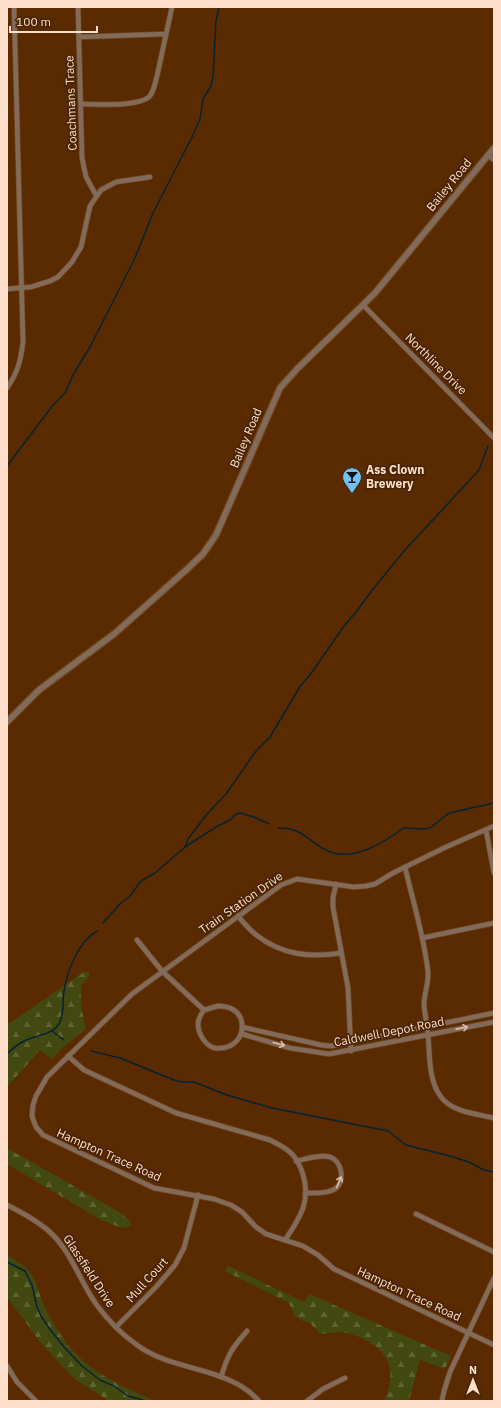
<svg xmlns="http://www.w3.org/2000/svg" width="501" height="1408" viewBox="0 0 501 1408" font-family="'IBM Plex Sans',sans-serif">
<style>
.forest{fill:url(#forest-firs)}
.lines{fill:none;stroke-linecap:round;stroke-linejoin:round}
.stream{stroke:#072333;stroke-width:1.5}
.minor-casing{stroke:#744820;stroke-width:6}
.tertiary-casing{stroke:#744820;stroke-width:8}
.minor{stroke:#836b5b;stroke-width:4.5}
.tertiary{stroke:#836b5b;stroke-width:5.5}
.oneway{stroke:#d8bca9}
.labels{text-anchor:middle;stroke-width:3.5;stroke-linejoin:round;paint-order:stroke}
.street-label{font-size:12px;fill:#fcdeca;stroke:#492405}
.poi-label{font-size:12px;font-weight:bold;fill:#fcdeca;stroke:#492405;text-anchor:start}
</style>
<defs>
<pattern id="forest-firs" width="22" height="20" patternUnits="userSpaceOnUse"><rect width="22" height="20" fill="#424910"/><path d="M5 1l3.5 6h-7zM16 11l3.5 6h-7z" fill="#5e6331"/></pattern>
</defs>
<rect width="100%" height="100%" fill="#5a2b00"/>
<g class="forest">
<path d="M84 972H89V977L81 986C80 1001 82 1014 86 1029L61 1049 52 1059 40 1050 7 1087V1025Z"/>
<path d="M7 1148 121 1213 130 1221 131 1226 122 1228 101 1220 7 1164Z"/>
<path d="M7 1255C15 1260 26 1266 31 1274 37 1282 39 1294 43 1303 48 1314 54 1325 61 1335 83 1370 119 1385 155 1401H109L76 1380 60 1364 40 1342 7 1297Z"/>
<path d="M228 1266 304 1302 309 1294 451 1356 445 1369 420 1360 409 1401H383C388 1395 389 1388 390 1381 394 1355 371 1339 347 1333 339 1331 329 1333 320 1334L310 1323 300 1320 294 1315 289 1303 225 1271Z"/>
</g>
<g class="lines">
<g class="stream">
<path d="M7 466 53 405 65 393 73 375 90 347 135 258 153 213 192 137 200 119 203 99 211 86 213 76 216 21 219 7"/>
<path d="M278 828C283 828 289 828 294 830 306 834 316 846 328 851 353 862 384 843 403 828L424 829 430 828 449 813 494 803"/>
<path d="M185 847 188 839 207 814 226 794 256 751 270 737 301 685 310 675 344 626 356 612 373 589 405 550 479 470 488 446"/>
<path d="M103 923 120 904 130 896 141 881 155 873 185 847 216 827 230 820 236 814 240 813 254 817 269 824"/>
<path d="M52 1031 64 1040"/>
<path d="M91 1051 120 1058 174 1080 182 1082H194L227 1095 272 1108 388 1131 406 1145 450 1156 469 1162 484 1170 494 1172"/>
<path d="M7 1054C12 1049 18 1044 24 1041 36 1035 52 1035 59 1024 65 1013 62 1002 64 991 67 971 79 941 97 931"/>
<path d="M7 1262 25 1271 32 1285 37 1307 41 1316 49 1328 64 1347 82 1366 100 1380 114 1386 128 1396 146 1401"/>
</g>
<g class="minor-casing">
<g id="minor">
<path d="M78 7 82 158 86 177 96 195"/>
<path d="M79 37 166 34"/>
<path d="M81 104C97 104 137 107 149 97 154 92 155 83 157 76L172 7"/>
<path d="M488 155 494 160"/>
<path d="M7 289 31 287 50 281 58 277 72 262 81 247 90 206 101 190 116 182 150 177"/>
<path d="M363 305 494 438"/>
<path d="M7 388C18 372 21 360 23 341L14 7"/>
<path d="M494 826 446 847 393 873 375 884 366 886 354 887 297 879 281 885 132 994 47 1077 36 1096 33 1105 32 1116 36 1127 43 1135 154 1188 214 1199 231 1205 242 1212 256 1227 266 1234 303 1246 318 1255 334 1269 494 1345"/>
<path d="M486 830 494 873"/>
<path d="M405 867C413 902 424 936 428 972 429 983 424 993 424 1005 425 1015 427 1025 428 1035 430 1055 428 1080 441 1097 452 1112 477 1114 494 1118"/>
<path d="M336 884 333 898V907L348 988 351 1051"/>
<path d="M238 916C243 922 249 929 255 934 281 955 310 958 341 953"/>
<path d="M422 938 494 923"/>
<path d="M137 940 162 971 204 1010"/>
<path d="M218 1006C227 1006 237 1009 241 1019 246 1037 233 1050 215 1048 205 1046 198 1033 198 1024 198 1019 201 1014 204 1010Z"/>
<path d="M242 1027 321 1045 331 1046 494 1013"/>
<path d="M242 1034 290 1048 329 1054 494 1022"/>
<path d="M68 1056 84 1070 176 1113 270 1140C278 1144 287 1148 293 1155 304 1169 309 1190 303 1208 299 1219 292 1230 285 1240"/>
<path d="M296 1161C306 1159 320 1154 330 1157 343 1162 346 1184 333 1190 324 1194 315 1193 305 1193"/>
<path d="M7 1205C23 1213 38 1221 51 1233 71 1252 80 1281 96 1304 107 1319 121 1334 137 1345 173 1372 228 1366 259 1401"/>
<path d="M416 1214 494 1252"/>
<path d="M116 1327 156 1287 175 1265 184 1248 198 1195"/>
<path d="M7 1366 17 1382 36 1401"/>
<path d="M221 1377C228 1354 232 1348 247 1331"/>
<path d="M307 1401 323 1389 345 1378"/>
<path d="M442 1401 444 1391 450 1372 494 1278"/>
</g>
</g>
<g class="tertiary-casing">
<path id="tertiary" d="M7 722 39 690 114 634 185 571 203 554 216 535 280 388 297 369 375 293 494 148"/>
</g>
<use href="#minor" class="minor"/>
<use href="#tertiary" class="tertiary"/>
</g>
<defs><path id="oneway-shaft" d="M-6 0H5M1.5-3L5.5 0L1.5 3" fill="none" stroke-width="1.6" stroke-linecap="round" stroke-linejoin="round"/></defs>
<g class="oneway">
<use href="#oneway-shaft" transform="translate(462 1028) rotate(-11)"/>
<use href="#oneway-shaft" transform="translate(279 1044) rotate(15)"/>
<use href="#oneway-shaft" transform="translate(339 1182) rotate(-67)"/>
</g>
<defs>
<g id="bar-pin" transform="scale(1)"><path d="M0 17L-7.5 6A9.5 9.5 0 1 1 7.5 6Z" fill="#6ec2f3" stroke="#492405"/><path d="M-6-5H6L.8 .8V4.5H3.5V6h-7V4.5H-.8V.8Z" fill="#111"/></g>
</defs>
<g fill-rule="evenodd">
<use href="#bar-pin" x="352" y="477"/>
</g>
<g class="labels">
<g class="street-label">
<text transform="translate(71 103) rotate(-92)" y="4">Coachmans Trace</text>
<text transform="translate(449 185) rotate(-51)" y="4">Bailey Road</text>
<text transform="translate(436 364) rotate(45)" y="4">Northline Drive</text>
<text transform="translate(246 438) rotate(-67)" y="4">Bailey Road</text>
<text transform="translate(241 903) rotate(-35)" y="4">Train Station Drive</text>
<text transform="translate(389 1032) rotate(-11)" y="4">Caldwell Depot Road</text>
<text transform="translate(109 1155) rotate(24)" y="4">Hampton Trace Road</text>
<text transform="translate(89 1271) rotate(57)" y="4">Glassfield Drive</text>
<text transform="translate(147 1280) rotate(-48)" y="4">Mull Court</text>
<text transform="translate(409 1294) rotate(25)" y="4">Hampton Trace Road</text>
</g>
<g class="poi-label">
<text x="366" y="474">Ass Clown<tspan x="366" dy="14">Brewery</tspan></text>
</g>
</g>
<rect width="501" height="1408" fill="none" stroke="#fcdeca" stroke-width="16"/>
<g transform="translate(473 1380)" stroke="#492405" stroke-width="3" paint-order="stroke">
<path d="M0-3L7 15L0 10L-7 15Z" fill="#fcdeca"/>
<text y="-6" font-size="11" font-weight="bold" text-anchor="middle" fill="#fcdeca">N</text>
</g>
<path d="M10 26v6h87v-6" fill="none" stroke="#fcdeca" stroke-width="2"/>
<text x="16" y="26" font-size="12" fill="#fcdeca" stroke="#492405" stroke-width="3" paint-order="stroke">100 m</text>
</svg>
